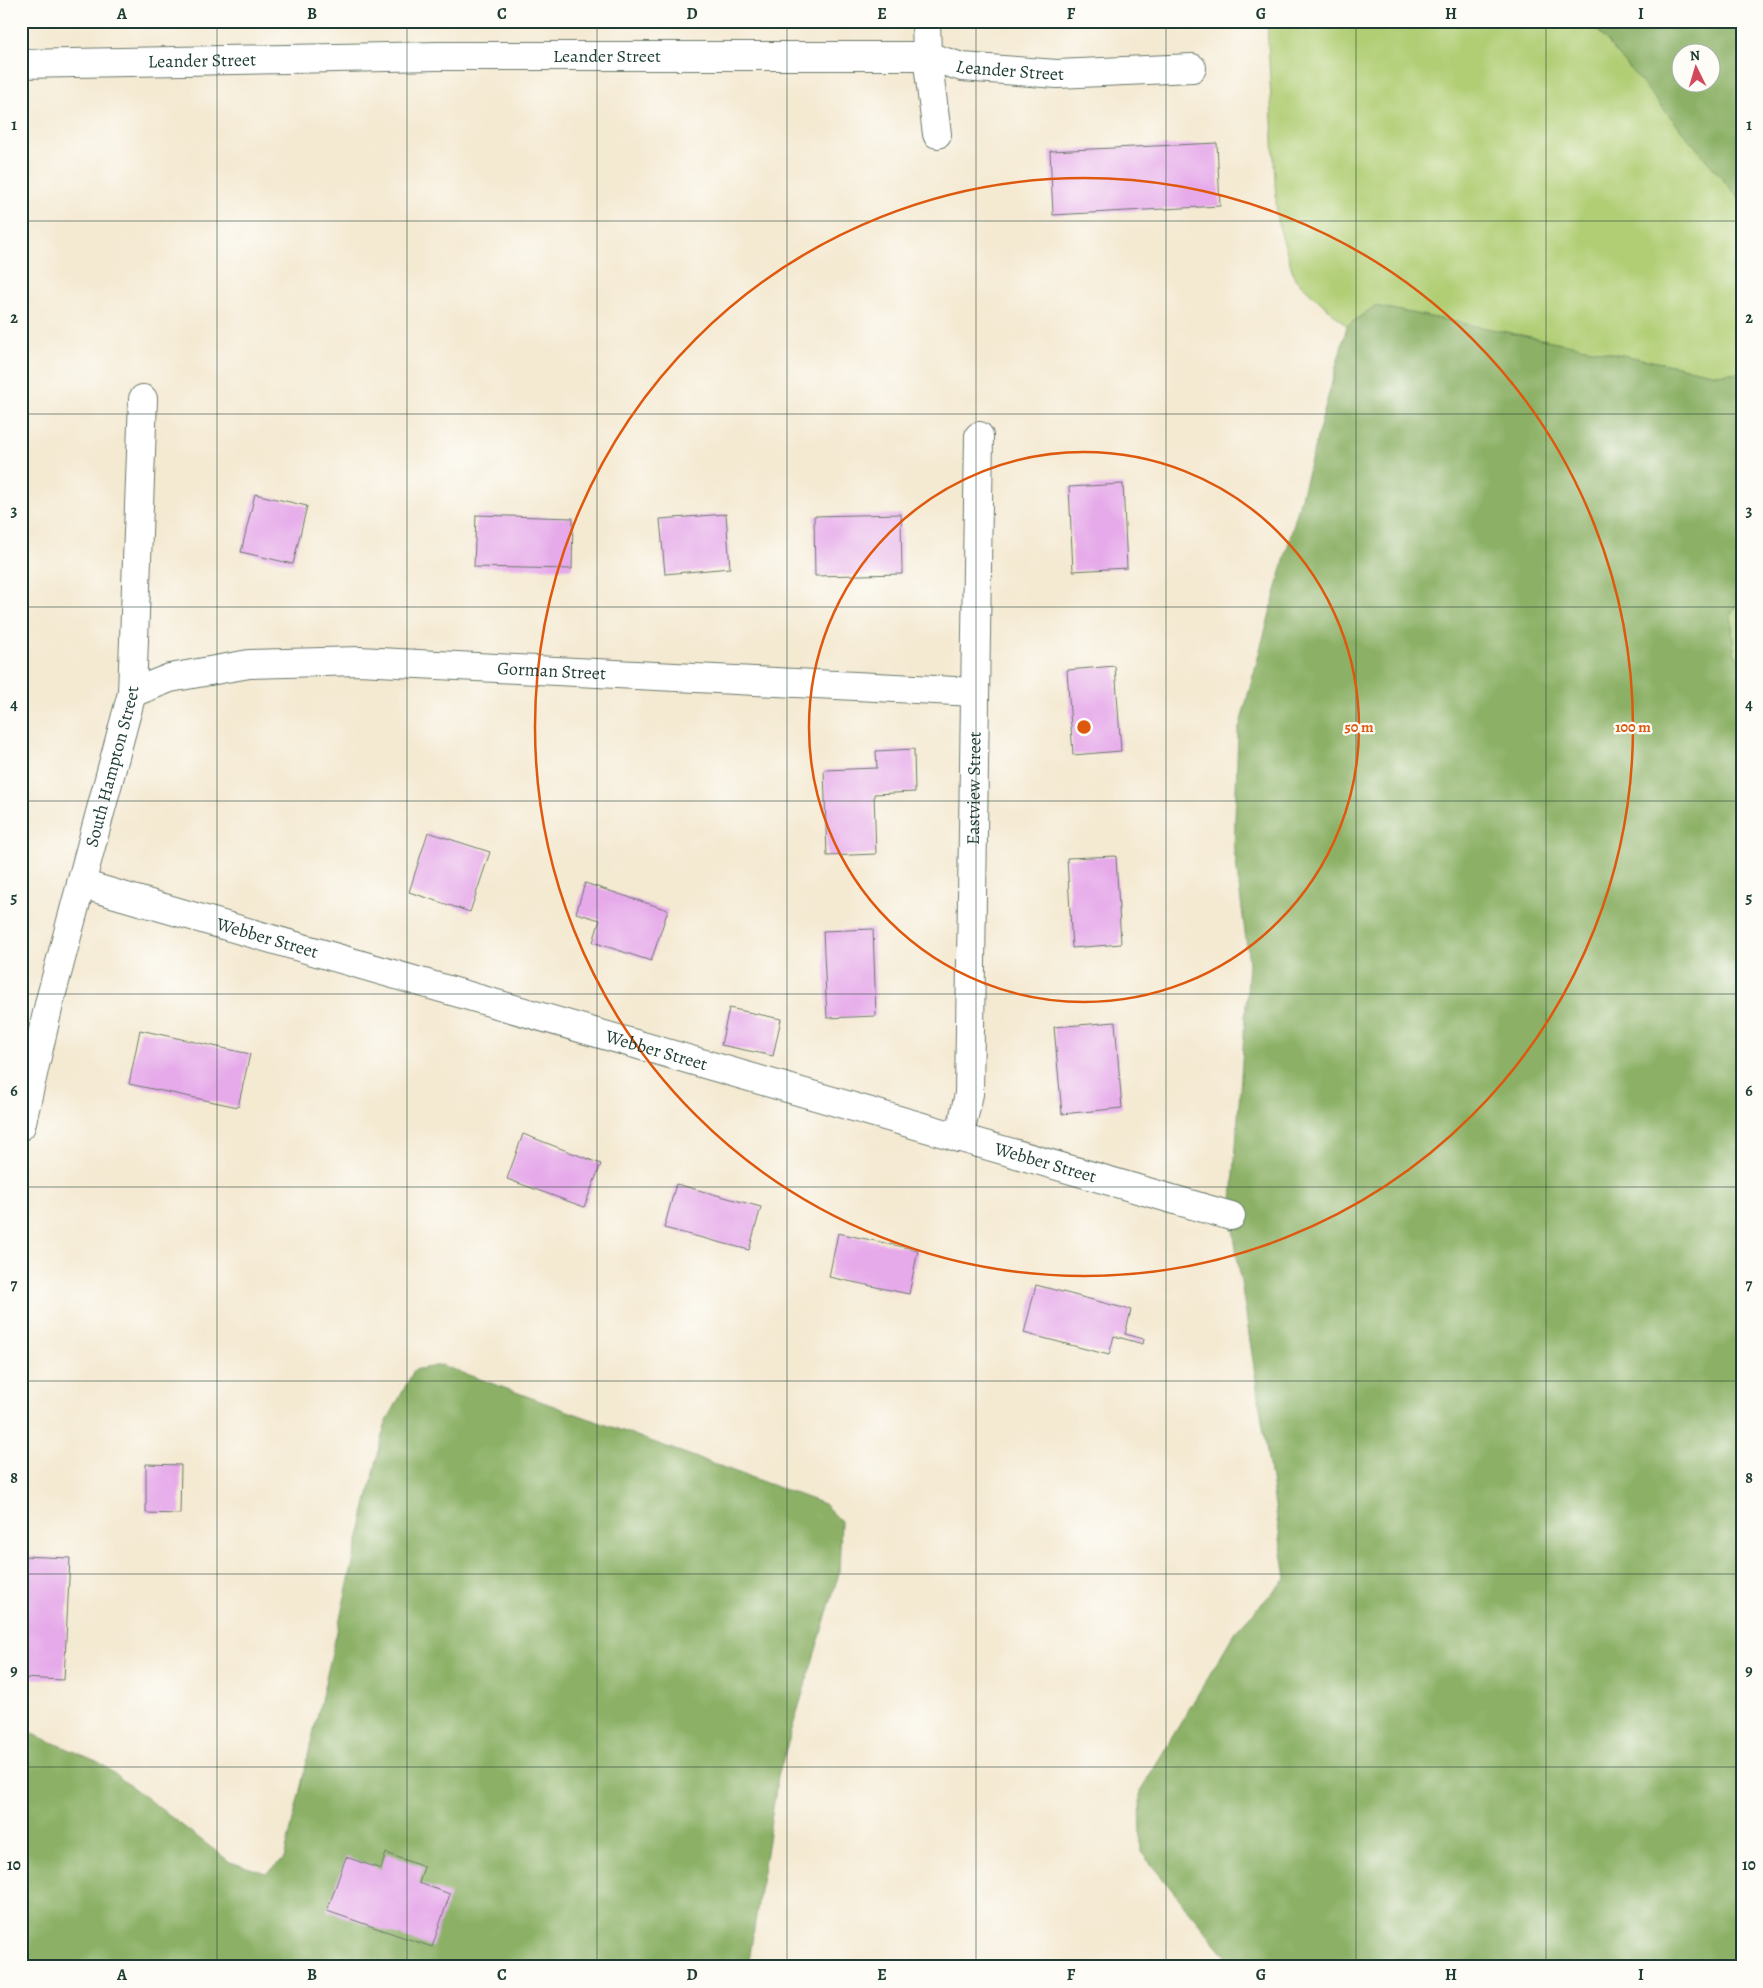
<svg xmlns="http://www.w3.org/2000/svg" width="1763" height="1988" viewBox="0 0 1763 1988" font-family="Alegreya,serif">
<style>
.green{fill:#b1ce75;stroke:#688654}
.forest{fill:#8cb166;stroke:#56774d;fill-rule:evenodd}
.building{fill:#e6aaea}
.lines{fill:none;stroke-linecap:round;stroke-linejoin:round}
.minor-casing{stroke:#6a796b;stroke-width:30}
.minor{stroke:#fff;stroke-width:28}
.grid{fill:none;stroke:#1f3d34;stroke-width:1;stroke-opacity:0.55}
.ring{fill:none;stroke:#de580e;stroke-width:2.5}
.labels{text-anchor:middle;stroke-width:4.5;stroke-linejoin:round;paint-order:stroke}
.street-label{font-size:18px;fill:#1f3d34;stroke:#fdfcf7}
.centre{fill:#de580e;stroke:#fdfcf7;stroke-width:2.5}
.ring-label{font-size:15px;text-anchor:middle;font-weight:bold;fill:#de580e;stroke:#fdfcf7;stroke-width:4.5;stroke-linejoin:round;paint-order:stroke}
.neatline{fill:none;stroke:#1f3d34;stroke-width:2}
.grid-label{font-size:16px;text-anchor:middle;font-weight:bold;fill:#1f3d34}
</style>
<rect width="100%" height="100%" fill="#fdfcf7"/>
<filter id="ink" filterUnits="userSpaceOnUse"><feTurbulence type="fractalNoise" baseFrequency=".02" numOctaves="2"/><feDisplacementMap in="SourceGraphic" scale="10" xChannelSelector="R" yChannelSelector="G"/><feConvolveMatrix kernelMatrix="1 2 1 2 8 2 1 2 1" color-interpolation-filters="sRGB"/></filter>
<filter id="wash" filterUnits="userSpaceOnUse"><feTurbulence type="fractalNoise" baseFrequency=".0096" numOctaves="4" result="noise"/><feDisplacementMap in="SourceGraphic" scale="20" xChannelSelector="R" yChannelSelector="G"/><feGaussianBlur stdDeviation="1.12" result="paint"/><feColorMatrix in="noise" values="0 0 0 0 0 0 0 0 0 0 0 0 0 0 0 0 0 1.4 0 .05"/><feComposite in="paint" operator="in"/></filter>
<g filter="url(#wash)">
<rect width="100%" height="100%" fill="#f4e9d1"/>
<g class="green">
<path d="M1267 21H1590L1742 202V372L1717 374 1375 306 1347 326 1295 279 1277 220Z"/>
<path d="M1742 598V665L1734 652 1731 613Z"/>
</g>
<g class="forest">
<path d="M1590 21H1742V202ZM1680 52H1710V82H1680Z"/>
<path d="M1375 306 1717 374 1742 372V598L1731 613 1734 652 1742 665V1967H1235L1141 1852 1140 1791 1235 1632 1286 1578 1231 1216 1249 963 1234 848 1238 732 1347 326Z"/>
<path d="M441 1365 824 1504 841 1521 839 1573 778 1776 748 1967H21V1729L99 1762 230 1862 266 1873 284 1859 385 1425 414 1370Z"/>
</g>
<g id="blocks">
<g class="building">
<path d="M1217 143 1220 206 1053 215 1050 151Z"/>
<path d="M1123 484 1127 568 1073 571 1069 487Z"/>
<path d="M255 494 307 506 293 564 241 552Z"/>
<path d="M726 514 730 568 665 574 660 519Z"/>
<path d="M901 514 902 574 815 576 814 516Z"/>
<path d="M476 515 573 518 572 569 474 567Z"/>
<path d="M1115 666 1121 751 1073 755 1067 670Z"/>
<path d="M914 749 915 792 874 794 876 854 827 856 824 770 877 768 876 751Z"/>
<path d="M428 832 490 852 470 912 409 892Z"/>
<path d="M1116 856 1121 944 1072 948 1067 858Z"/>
<path d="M585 883 668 910 651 961 593 942 600 920 576 913Z"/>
<path d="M873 929 876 1016 827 1018 823 931Z"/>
<path d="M729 1008 781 1019 773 1056 721 1045Z"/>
<path d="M1115 1022 1122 1108 1062 1114 1054 1027Z"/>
<path d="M140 1030 250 1054 238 1107 129 1084Z"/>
<path d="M523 1134 601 1164 584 1207 507 1179Z"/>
<path d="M676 1184 761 1207 749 1250 664 1228Z"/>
<path d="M838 1233 918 1250 909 1294 829 1277Z"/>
<path d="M1036 1285 1131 1310 1125 1334 1144 1339 1143 1344 1114 1336 1109 1355 1024 1333Z"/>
<path d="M146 1464 181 1465 180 1514 146 1513Z"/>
<path d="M21 1556 70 1558 64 1680 21 1678Z"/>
<path d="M386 1853 424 1867 419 1883 450 1894 432 1947 327 1911 346 1857 381 1869Z"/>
</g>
</g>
</g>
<g filter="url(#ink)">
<use href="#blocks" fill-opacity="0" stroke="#6a796b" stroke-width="1"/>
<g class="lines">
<g class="minor-casing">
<g id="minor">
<path d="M926 21 927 56 937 134"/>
<path id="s1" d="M21 64 438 56H927L962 67 1057 74 1192 68"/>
<path id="s2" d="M132 693 170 678 249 664 359 661 975 692"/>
<path id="s3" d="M81 884 1231 1216"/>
<path id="s4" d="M21 1126 50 1000 132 693 143 399"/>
<path id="s5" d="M959 1138 969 1094 979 436"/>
</g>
</g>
<use href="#minor" class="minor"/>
</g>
</g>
<path class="grid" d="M217 21V1967M407 21V1967M597 21V1967M787 21V1967M976 21V1967M1166 21V1967M1356 21V1967M1546 21V1967M21 221H1742M21 414H1742M21 607H1742M21 801H1742M21 994H1742M21 1187H1742M21 1381H1742M21 1574H1742M21 1767H1742"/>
<g class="ring">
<circle cx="1084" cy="727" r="275"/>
<circle cx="1084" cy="727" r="549"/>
</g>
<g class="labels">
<g class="street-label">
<text dy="6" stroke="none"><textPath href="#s1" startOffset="586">Leander Street</textPath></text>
<text dy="6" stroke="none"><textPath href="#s1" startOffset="181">Leander Street</textPath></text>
<text dy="6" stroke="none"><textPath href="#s1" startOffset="991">Leander Street</textPath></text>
<text dy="6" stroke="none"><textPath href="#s2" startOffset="424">Gorman Street</textPath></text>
<text dy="6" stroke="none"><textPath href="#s4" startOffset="371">South Hampton Street</textPath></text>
<text dy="6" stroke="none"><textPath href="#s5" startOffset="351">Eastview Street</textPath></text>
<text dy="6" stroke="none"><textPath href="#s3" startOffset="194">Webber Street</textPath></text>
<text dy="6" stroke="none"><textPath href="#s3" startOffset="599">Webber Street</textPath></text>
<text dy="6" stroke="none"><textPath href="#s3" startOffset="1004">Webber Street</textPath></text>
</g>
</g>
<circle cx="1084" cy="727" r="8" class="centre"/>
<g class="ring-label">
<text x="1359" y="732">50 m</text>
<text x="1633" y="732">100 m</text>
</g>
<rect width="1763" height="1988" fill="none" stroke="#fdfcf7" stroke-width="55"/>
<g transform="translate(1696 68) rotate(355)"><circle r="24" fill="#fdfcf7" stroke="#a4b0a9"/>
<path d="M0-4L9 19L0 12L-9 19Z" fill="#d1495b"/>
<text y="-8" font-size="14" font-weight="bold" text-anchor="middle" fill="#1f3d34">N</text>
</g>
<rect x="28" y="28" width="1708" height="1932" class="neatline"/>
<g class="grid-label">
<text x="122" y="19">A</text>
<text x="312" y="19">B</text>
<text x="502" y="19">C</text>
<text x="692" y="19">D</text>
<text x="882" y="19">E</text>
<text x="1071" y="19">F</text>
<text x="1261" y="19">G</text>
<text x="1451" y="19">H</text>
<text x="1641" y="19">I</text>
<text x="14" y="130">1</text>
<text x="1749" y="130">1</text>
<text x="14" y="323">2</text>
<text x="1749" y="323">2</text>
<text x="14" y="516">3</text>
<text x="1749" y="516">3</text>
<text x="14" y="710">4</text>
<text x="1749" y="710">4</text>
<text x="14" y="903">5</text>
<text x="1749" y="903">5</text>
<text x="14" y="1096">6</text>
<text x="1749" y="1096">6</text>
<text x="14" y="1290">7</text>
<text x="1749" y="1290">7</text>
<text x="14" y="1483">8</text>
<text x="1749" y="1483">8</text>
<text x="14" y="1676">9</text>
<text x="1749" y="1676">9</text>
<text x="14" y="1870">10</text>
<text x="1749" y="1870">10</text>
<text x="122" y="1980">A</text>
<text x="312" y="1980">B</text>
<text x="502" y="1980">C</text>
<text x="692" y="1980">D</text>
<text x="882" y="1980">E</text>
<text x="1071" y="1980">F</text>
<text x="1261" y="1980">G</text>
<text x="1451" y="1980">H</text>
<text x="1641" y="1980">I</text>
</g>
</svg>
